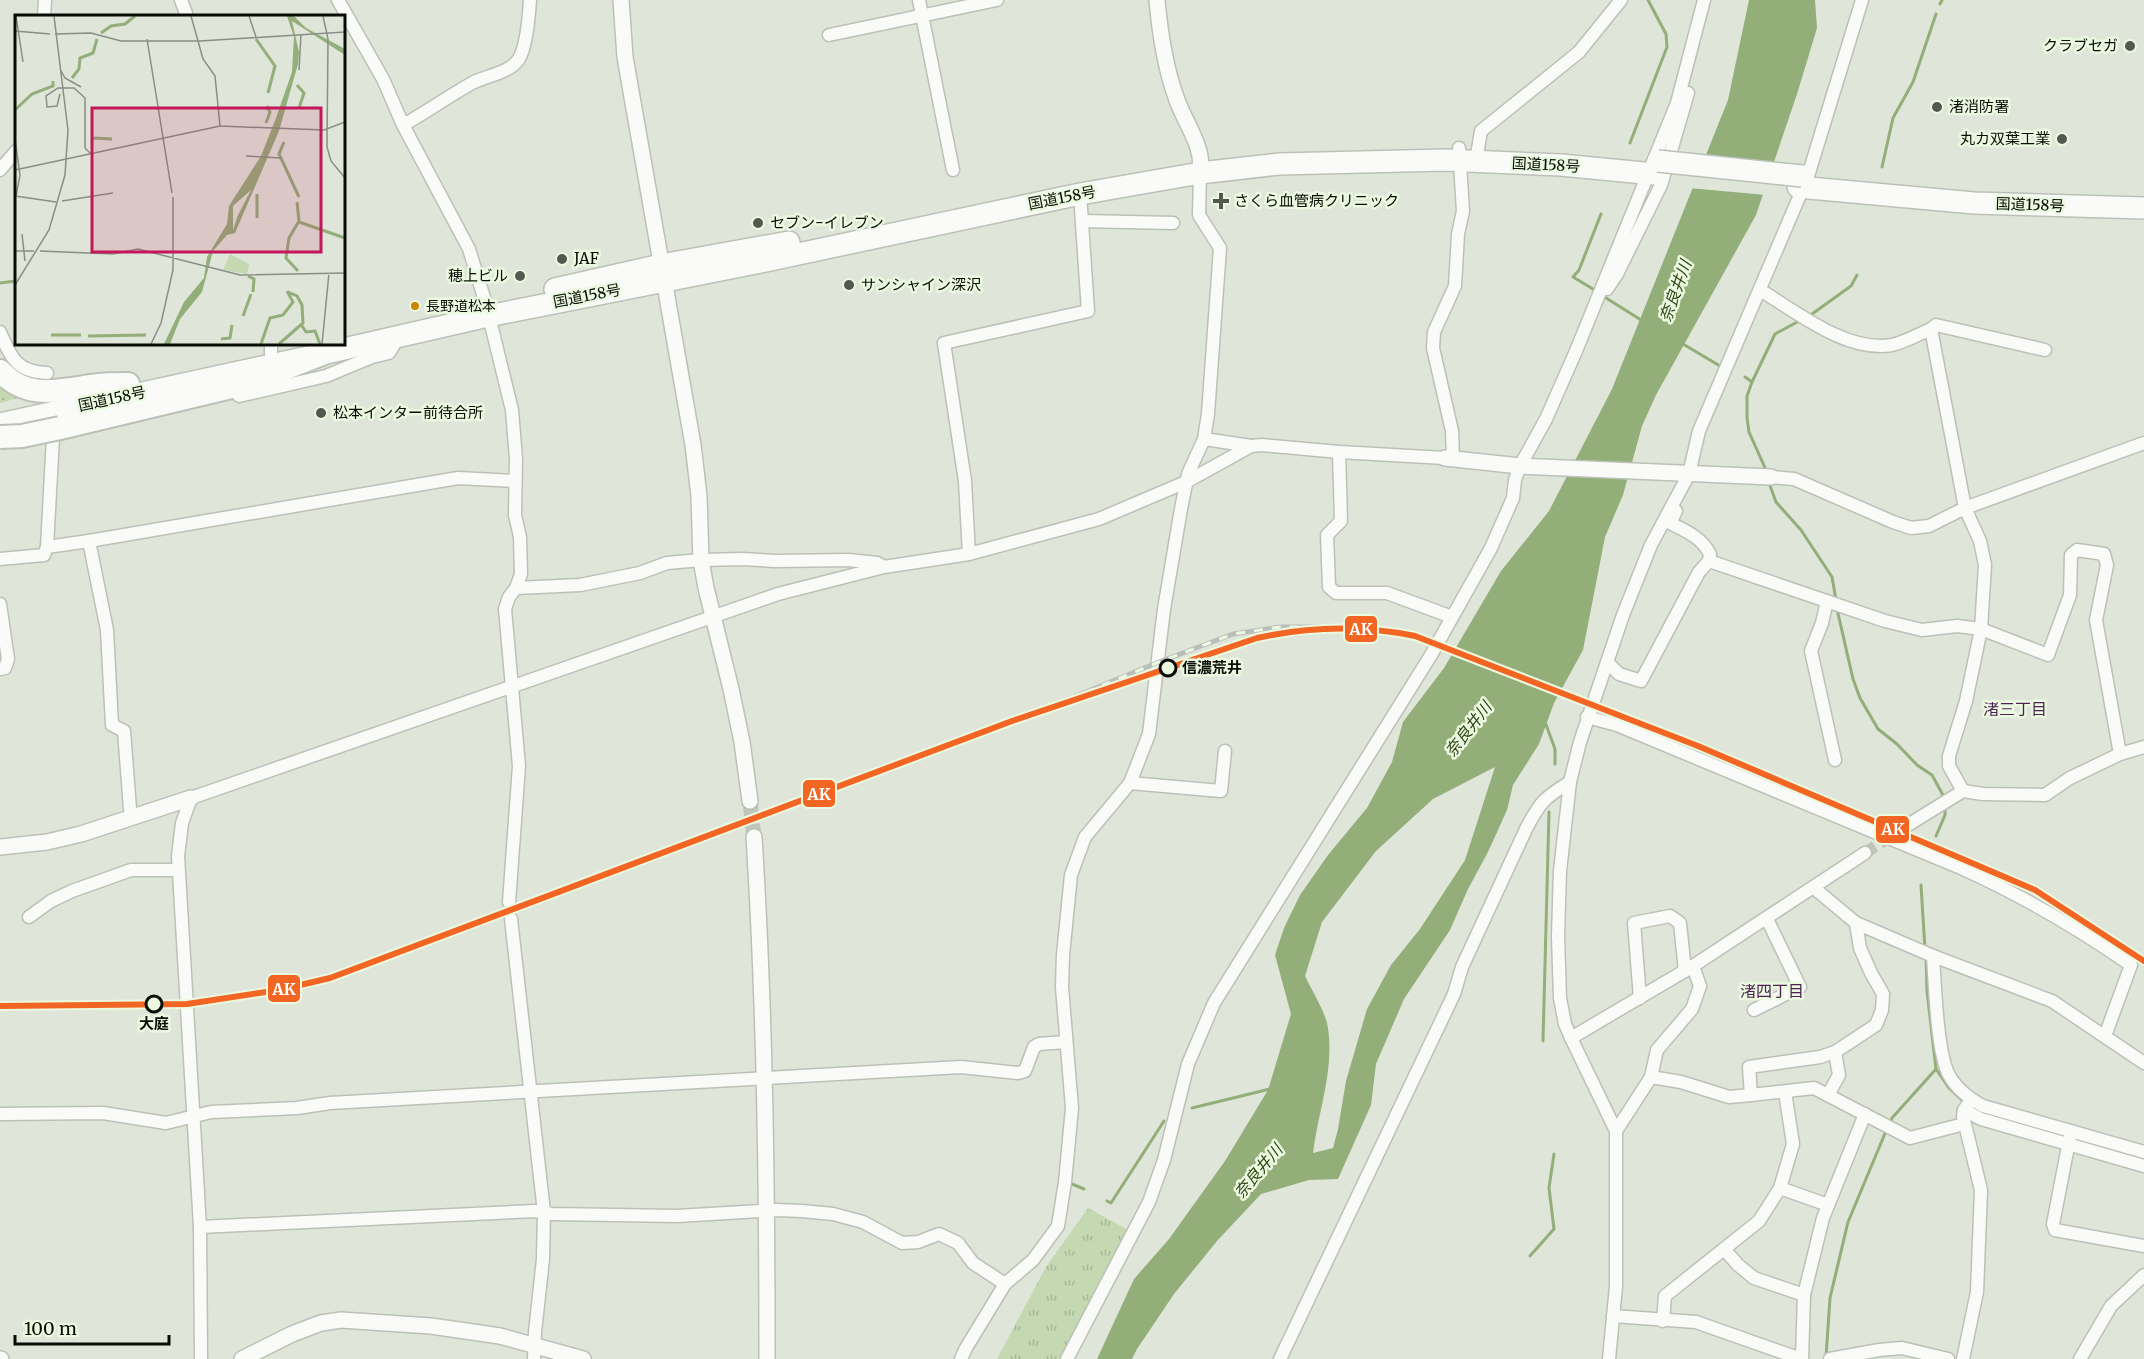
<svg xmlns="http://www.w3.org/2000/svg" width="2144" height="1359" viewBox="0 0 2144 1359" font-family="Merriweather,'Noto Sans JP',serif">
<style>
.grass{fill:url(#grass-dots)}
.park{fill:url(#park-tufts)}
.water{fill:#93ae78;fill-rule:evenodd}
.pier{fill:#dfe5d9}
.lines{fill:none;stroke-linecap:round;stroke-linejoin:round}
.stream{stroke:#93ae78;stroke-width:3}
.minor-tunnel{stroke:#bfc5b9;stroke-width:12;stroke-dasharray:12 6;stroke-linecap:butt}
.tertiary-tunnel{stroke:#bfc5b9;stroke-width:15;stroke-dasharray:15 8;stroke-linecap:butt}
.minor-casing{stroke:#bcc1b7;stroke-width:15}
.tertiary-casing{stroke:#bcc1b7;stroke-width:18}
.trunk-casing{stroke:#bcc1b7;stroke-width:24}
.motorway-casing{stroke:#bcc1b7;stroke-width:26}
.minor{stroke:#fafbf9;stroke-width:12}
.tertiary{stroke:#fafbf9;stroke-width:15}
.trunk{stroke:#fafbf9;stroke-width:21}
.motorway{stroke:#fafbf9;stroke-width:22}
.rail-casing{stroke:#bbbdba;stroke-width:5}
.rail{stroke:#ebf9e1;stroke-width:3;stroke-dasharray:9;stroke-linecap:butt}
.trunk-bridge-casing{stroke:#bcc1b7;stroke-width:24;stroke-linecap:butt}
.motorway-bridge-casing{stroke:#bcc1b7;stroke-width:26;stroke-linecap:butt}
.trunk-bridge{stroke:#fafbf9;stroke-width:21}
.motorway-bridge{stroke:#fafbf9;stroke-width:22}
.rail-1-casing{stroke:#ebf9e1;stroke-width:10}
.rail-1{stroke:#f26522;stroke-width:6}
.poi-dot{fill:#545950;stroke:#ebf9e1;stroke-width:2}
.bus-dot{fill:#c78701;stroke:#ebf9e1;stroke-width:2}
.stop-dot{fill:#ebf9e1;stroke:#090d06;stroke-width:3}
.labels{text-anchor:middle;stroke-width:5;stroke-linejoin:round;paint-order:stroke}
.bus-label{font-size:14px;fill:#090d06;stroke:#ebf9e1;text-anchor:start}
.poi-label{font-size:15px;fill:#090d06;stroke:#ebf9e1;text-anchor:start}
.street-label{font-size:15px;fill:#090d06;stroke:#ebf9e1}
.stop-label{font-size:15px;font-weight:bold;fill:#090d06;stroke:#ebf9e1;text-anchor:start}
.water-label{font-size:16px;font-style:italic;fill:#2e4612;stroke:#ebf9e1}
.neighbourhood-label{font-size:16px;fill:#4e2255;stroke:#ebf9e1}
.inset-river{fill:none;stroke:#93ae78;stroke-width:3}
.inset-road{fill:none;stroke:#898f85;stroke-width:1.5}
.view{fill:#c2185b;fill-opacity:0.15;stroke:#c2185b;stroke-width:3}
.inset-edge{fill:none;stroke:#090d06;stroke-width:3}
.line-badge{stroke:#ebf9e1;stroke-width:2}
.badge-label{font-size:16px;text-anchor:middle;font-weight:bold;fill:#fff}
</style>
<defs>
<pattern id="grass-dots" width="8" height="8" patternUnits="userSpaceOnUse" patternTransform="scale(1.5)"><rect width="8" height="8" fill="#c4d8b1"/><path d="M2 2h.1M6 6h.1" fill="none" stroke="#a7b897" stroke-width="1.8" stroke-linecap="round"/></pattern>
<pattern id="park-tufts" width="24" height="20" patternUnits="userSpaceOnUse" patternTransform="scale(1.5)"><rect width="24" height="20" fill="#c4d8b1"/><path d="M3 7l-1-3M5 7V3M7 7l1-3M15 17l-1-3M17 17v-4M19 17l1-3" fill="none" stroke="#a7b897"/></pattern>
</defs>
<rect width="100%" height="100%" fill="#dfe5d9"/>
<path class="grass" d="M0 380 22 397 0 403Z"/>
<path class="park" d="M1088 1208 1130 1231 1061 1359H997L1046 1267Z"/>
<path class="water" d="M1749 0H1815L1817 28 1797 94 1756 215 1656 395 1642 426 1623 495 1605 537 1583 650 1554 703 1539 744 1513 785 1507 810 1488 852 1468 889 1450 930 1404 999 1376 1064 1371 1105 1338 1179 1309 1180 1261 1194 1217 1241 1174 1294 1137 1349 1132 1359H1097L1134 1279 1169 1239 1225 1161 1268 1090 1291 1014 1275 955 1284 928 1300 895 1328 855 1367 808 1392 762 1403 722 1444 668 1501 571 1549 511 1612 389 1728 100ZM1495 767 1465 860 1420 929 1391 965 1367 1009 1346 1081 1338 1129 1333 1148 1313 1153C1318 1111 1336 1066 1327 1023 1323 1008 1312 991 1305 976L1322 922 1376 851 1433 799Z"/>
<path class="pier" d="M1702 156 1777 163 1766 195 1689 188Z"/>
<g class="lines">
<g class="stream">
<path d="M1940 4 1942 0"/>
<path d="M1630 143 1667 47 1666 34 1648 0"/>
<path d="M1882 167 1893 118 1913 82 1936 14"/>
<path d="M0 283 16 281"/>
<path d="M1598 292 1573 277 1579 270 1601 214"/>
<path d="M1603 296 1641 320"/>
<path d="M1812 314 1851 286 1857 275"/>
<path d="M1683 344 1720 366"/>
<path d="M1745 377 1752 382"/>
<path d="M1766 470 1749 432 1747 418V396L1752 382 1775 334 1801 320"/>
<path d="M1769 483 1776 502 1801 530 1832 577 1836 600"/>
<path d="M1837 609 1853 679 1860 698 1878 729 1897 744 1917 765 1932 775 1944 797"/>
<path d="M1545 722 1555 749V764"/>
<path d="M1936 836 1945 815V807"/>
<path d="M1921 885 1925 949"/>
<path d="M1926 955 1927 991 1936 1069 1949 1088 1964 1102"/>
<path d="M1543 1041 1549 812"/>
<path d="M1192 1108 1270 1089"/>
<path d="M1980 1112 2066 1136"/>
<path d="M1889 1125 1892 1118 1936 1069"/>
<path d="M2072 1138 2144 1159"/>
<path d="M1072 1184 1084 1189"/>
<path d="M1107 1201 1111 1203 1164 1121"/>
<path d="M1530 1256 1554 1229 1549 1188 1554 1154"/>
<path d="M1826 1357 1830 1298 1848 1222 1886 1131"/>
</g>
<path class="minor-tunnel" d="M1865 853 1903 828"/>
<path class="tertiary-tunnel" d="M750 801 754 837"/>
<g class="minor-casing">
<g id="minor">
<path d="M181 0 187 16"/>
<path d="M338 0 383 79 403 125 469 249 486 304 512 410 516 459 515 515 520 537 521 574 516 588 509 597 505 609 519 766 509 902"/>
<path d="M919 0 953 170"/>
<path d="M44 16 45 0"/>
<path d="M829 35 997 0"/>
<path d="M403 125C427 112 450 95 474 82 489 75 509 73 519 59 527 45 529 16 530 0"/>
<path d="M1476 161 1481 131 1579 52 1621 0"/>
<path d="M0 170 16 151"/>
<path d="M1808 176 1862 0"/>
<path d="M1082 221 1173 223"/>
<path d="M1607 289 1617 274 1661 185 1688 93"/>
<path d="M1760 290C1797 312 1847 353 1892 345 1905 342 1919 334 1931 329L1936 325 2045 350"/>
<path d="M1931 329 1965 508 1980 541 1985 565 1981 629 1966 701 1949 756V766L1963 791"/>
<path d="M0 332C11 358 17 372 47 373"/>
<path d="M271 344V354"/>
<path d="M239 396 326 376 372 357 389 353 399 336"/>
<path d="M1204 439 1251 446"/>
<path d="M1339 452 1341 521 1327 535 1329 587 1336 593H1387L1452 617"/>
<path d="M1453 458 1452 431 1433 348 1434 332 1455 286 1458 234 1463 211 1459 148"/>
<path d="M1771 477 1794 479 1893 522 1911 528 1929 526 1965 508 2144 443"/>
<path d="M1676 511 1670 523C1686 531 1701 537 1710 554L1709 561"/>
<path d="M47 547 53 437"/>
<path d="M969 554 965 481 944 343 1088 311 1080 194"/>
<path d="M0 559 44 555 47 547 89 541"/>
<path d="M516 588 580 585 640 573 667 563 701 560 742 559 775 561 849 560 877 563 883 566"/>
<path d="M1827 601 1822 623 1811 651 1835 760"/>
<path d="M0 604 8 659 5 668 0 669"/>
<path d="M1607 662 1619 674 1641 681 1699 572 1709 561 1885 621 1922 630 1957 626 1981 629 2048 655 2070 595 2071 555 2077 550 2104 554 2107 565 2096 620 2120 754"/>
<path d="M1587 717 1617 725 1961 868C2021 895 2076 927 2131 965L2105 1036"/>
<path d="M1130 783 1221 791 1225 751"/>
<path d="M133 817 130 809 124 731 112 725 107 630 89 541 458 478 514 481"/>
<path d="M1903 828 1963 791 1983 794 2045 795 2070 778 2120 754 2144 747"/>
<path d="M1814 888 1856 923 1933 956 2052 1001 2144 1063"/>
<path d="M29 917 51 901 72 891 131 870H178"/>
<path d="M511 919 544 1212 543 1259 535 1332 534 1359"/>
<path d="M1933 956C1935 985 1937 1053 1949 1075 1956 1088 1970 1099 1983 1106L2144 1152"/>
<path d="M1640 998 1634 923 1670 916 1680 923 1685 971"/>
<path d="M1754 1010 1800 987 1767 919"/>
<path d="M1571 1038 1693 966 1865 853"/>
<path d="M1651 1077 1657 1050 1692 1009 1700 986 1693 966"/>
<path d="M1751 1095 1814 1088 1910 1138 1964 1124"/>
<path d="M1828 1095 1839 1075 1835 1052"/>
<path d="M1964 1110 1981 1119 2144 1166"/>
<path d="M0 1114 103 1113 166 1123 211 1112 297 1108 330 1103 961 1067 1018 1073 1025 1071 1034 1047 1039 1044 1066 1042"/>
<path d="M1616 1131 1651 1077 1681 1082 1729 1097 1751 1095 1749 1067 1820 1057 1835 1052 1876 1025 1882 1010 1883 994 1871 973 1860 948 1856 923"/>
<path d="M2071 1131 2053 1224 2055 1230 2144 1246"/>
<path d="M1780 1188 1828 1205"/>
<path d="M200 1227 535 1211 552 1214 677 1216 776 1210 802 1211 833 1214 863 1222 902 1243 918 1242 939 1234 958 1243 973 1263 1005 1284"/>
<path d="M1724 1249 1738 1265 1754 1278 1804 1295"/>
<path d="M1613 1316 1696 1322 1801 1359"/>
<path d="M1663 1321 1665 1296 1759 1221 1780 1188 1793 1144 1785 1092"/>
<path d="M201 1359 200 1227 178 856 182 823 191 798 778 594 884 567 969 554 1099 519 1186 482 1251 446 1262 445 1339 452 1445 458"/>
<path d="M961 1359 966 1348 1005 1284 1033 1260 1058 1226 1065 1182 1072 1108 1062 987 1063 955 1071 875 1085 837 1130 783 1149 734 1164 609 1181 509 1188 474 1204 439 1208 414 1220 248 1199 215 1200 173"/>
<path d="M1067 1359 1149 1202 1164 1160 1188 1064 1214 1003 1431 655 1491 548 1513 498 1515 480 1520 466 1546 419 1576 351 1677 103 1704 0"/>
<path d="M1280 1359 1454 994 1462 967 1526 829C1540 802 1544 798 1570 782"/>
<path d="M1609 1359 1616 1286V1131L1571 1038 1565 1024 1560 998 1558 936 1560 871 1570 782 1580 742 1623 615 1651 545 1689 474 1699 431 1803 188"/>
<path d="M1802 1359 1804 1295 1823 1218 1865 1114"/>
<path d="M1830 1359 1879 1350 1902 1348 1948 1359"/>
<path d="M1963 1359 1977 1292 1981 1190 1963 1116 1964 1110 1971 1100"/>
<path d="M2080 1359 2111 1306 2144 1275"/>
</g>
</g>
<g class="tertiary-casing">
<g id="tertiary">
<path d="M621 0 625 57 693 445 699 496 701 560 706 588 731 689 742 742 750 801"/>
<path d="M1157 0C1160 34 1165 68 1177 100 1185 123 1205 148 1200 173"/>
<path d="M1445 458 1520 466 1771 477"/>
<path d="M754 837C765 1011 767 1185 767 1359"/>
<path d="M0 847 47 842 81 834 191 798"/>
<path d="M0 1359H1"/>
<path d="M242 1359 292 1334 321 1323 341 1320 431 1326 500 1336 583 1359"/>
</g>
</g>
<g class="trunk-casing">
<g id="trunk">
<path d="M1798 187 1974 203 2144 208"/>
<path d="M555 289 661 265 789 242"/>
<path d="M0 424 322 354 488 316 756 263 1080 194 1200 173 1279 164 1445 160 1561 165 1654 174"/>
</g>
</g>
<g class="motorway-casing">
<g id="motorway">
<path d="M0 371C29 402 62 389 99 385 108 384 118 384 128 384"/>
<path d="M60 428 248 383 322 354"/>
</g>
</g>
<use href="#minor" class="minor"/>
<use href="#tertiary" class="tertiary"/>
<use href="#trunk" class="trunk"/>
<use href="#motorway" class="motorway"/>
<g class="rail-casing">
<path id="rail" d="M1052 706 1159 662 1233 634 1280 627H1322"/>
</g>
<use href="#rail" class="rail"/>
<g class="trunk-bridge-casing">
<path id="trunk-bridge" d="M1658 161 1802 176"/>
</g>
<g class="motorway-bridge-casing">
<path id="motorway-bridge" d="M0 437 22 436 60 428"/>
</g>
<use href="#trunk-bridge" class="trunk-bridge"/>
<use href="#motorway-bridge" class="motorway-bridge"/>
<g class="rail-1-casing">
<path id="rail-1" d="M0 1006 187 1004 279 990 330 978 1012 721 1257 638C1311 626 1361 625 1415 636L1698 746 2035 890 2144 961"/>
</g>
<use href="#rail-1" class="rail-1"/>
</g>
<g class="poi-dot">
<circle cx="2130" cy="46" r="6"/>
<circle cx="1937" cy="107" r="6"/>
<circle cx="2062" cy="139" r="6"/>
<path d="M1218 192h6v6h6v6h-6v6h-6v-6h-6v-6h6z"/>
<circle cx="758" cy="223" r="6"/>
<circle cx="562" cy="259" r="6"/>
<circle cx="520" cy="276" r="6"/>
<circle cx="849" cy="285" r="6"/>
<circle cx="321" cy="413" r="6"/>
</g>
<circle class="bus-dot" cx="415" cy="306" r="5"/>
<g class="stop-dot">
<circle cx="1168" cy="668" r="8"/>
<circle cx="154" cy="1004" r="8"/>
</g>
<g class="labels">
<g class="bus-label">
<text x="426" y="311">長野道松本</text>
</g>
<g class="poi-label">
<text x="2118" y="51" text-anchor="end">クラブセガ</text>
<text x="1949" y="112">渚消防署</text>
<text x="2050" y="144" text-anchor="end">丸カ双葉工業</text>
<text x="1234" y="206">さくら血管病クリニック</text>
<text x="770" y="228">セブン-イレブン</text>
<text x="574" y="264">JAF</text>
<text x="508" y="281" text-anchor="end">穂上ビル</text>
<text x="861" y="290">サンシャイン深沢</text>
<text x="333" y="418">松本インター前待合所</text>
</g>
<g class="street-label">
<text transform="translate(1546 165) rotate(3)" y="5">国道158号</text>
<text transform="translate(1062 198) rotate(-11)" y="5">国道158号</text>
<text transform="translate(2030 205) rotate(2)" y="5">国道158号</text>
<text transform="translate(587 296) rotate(-11)" y="5">国道158号</text>
<text transform="translate(112 399) rotate(-12)" y="5">国道158号</text>
</g>
<g class="stop-label">
<text x="1182" y="673">信濃荒井</text>
<text x="154" y="1029" text-anchor="middle">大庭</text>
</g>
<g class="water-label">
<text transform="translate(1675 291) rotate(-70)" y="6">奈良井川</text>
<text transform="translate(1468 729) rotate(-52)" y="6">奈良井川</text>
<text transform="translate(1258 1171) rotate(-50)" y="6">奈良井川</text>
</g>
<g class="neighbourhood-label">
<text x="2015" y="715">渚三丁目</text>
<text x="1772" y="997">渚四丁目</text>
</g>
</g>
<g transform="translate(15 15)">
<rect width="330" height="330" fill="#dfe5d9"/>
<path d="M215 239 234 249 232 259 208 255Z" fill="#c4d8b1"/>
<path d="M272 1H279L291 13 330 34V40L277 6 284 37 283 49 264 116 220 218 212 220 198 236 187 277 165 304 155 329H149L169 287 189 263 192 242 212 209 214 191 246 141 261 103 277 57 279 22ZM236 175 223 200 218 215V191Z" fill="#93ae78" fill-rule="evenodd"/>
<path class="inset-river" d="M86 18 96 11 110 9 120 1M241 24 260 51 253 78M57 63 64 54 65 43 78 38 82 24M282 70 289 78 284 93M0 95 17 79 38 71V66M251 108 255 97 252 91M77 123 97 124M269 127 264 139 284 182M282 187 284 206 274 223 271 243 283 256M242 203V179M284 207 330 223M233 261 239 264 238 277M228 301 236 279M287 311 291 317 300 316 305 329M36 320H66M73 321 131 320M206 324 215 323 217 310M246 329 255 303 268 300 278 287 272 276M264 329 288 308 287 290 282 281 273 277"/>
<path class="inset-road" d="M1 1 8 47M176 1 188 44 200 61 205 111M234 1 241 22M308 1 313 24 312 132 316 146 330 163M0 16 35 19M40 19 76 18 106 26H185L330 17M132 24 157 178M45 54 50 63 66 72M284 55 286 19M45 79 42 91 32 92 31 81 43 73H59L70 83V133L76 139M0 124 5 160 1 181M231 141 266 143M0 155 205 111 309 115 330 107M0 181 41 187M47 186 98 178M7 219 10 246M0 236H19M25 236 98 239 123 234 225 260 330 258M0 270 34 215 50 160 53 115 39 1M136 329 146 308 158 255V182M307 329 314 258"/>
<path class="view" d="M77 93H306V237H77Z"/>
<rect width="330" height="330" class="inset-edge"/>
</g>
<g class="line-badge">
<rect x="1344" y="615" width="34" height="28" rx="6" fill="#f26522"/>
<rect x="802" y="779" width="34" height="29" rx="6" fill="#f26522"/>
<rect x="1875" y="815" width="35" height="29" rx="6" fill="#f26522"/>
<rect x="267" y="974" width="34" height="29" rx="6" fill="#f26522"/>
</g>
<g class="badge-label">
<text x="1361" y="635">AK</text>
<text x="819" y="800">AK</text>
<text x="1893" y="835">AK</text>
<text x="284" y="995">AK</text>
</g>
<path d="M15 1335v9h154v-9" fill="none" stroke="#090d06" stroke-width="3"/>
<text x="24" y="1335" font-size="18" fill="#090d06" stroke="#ebf9e1" stroke-width="4.5" paint-order="stroke">100 m</text>
</svg>
